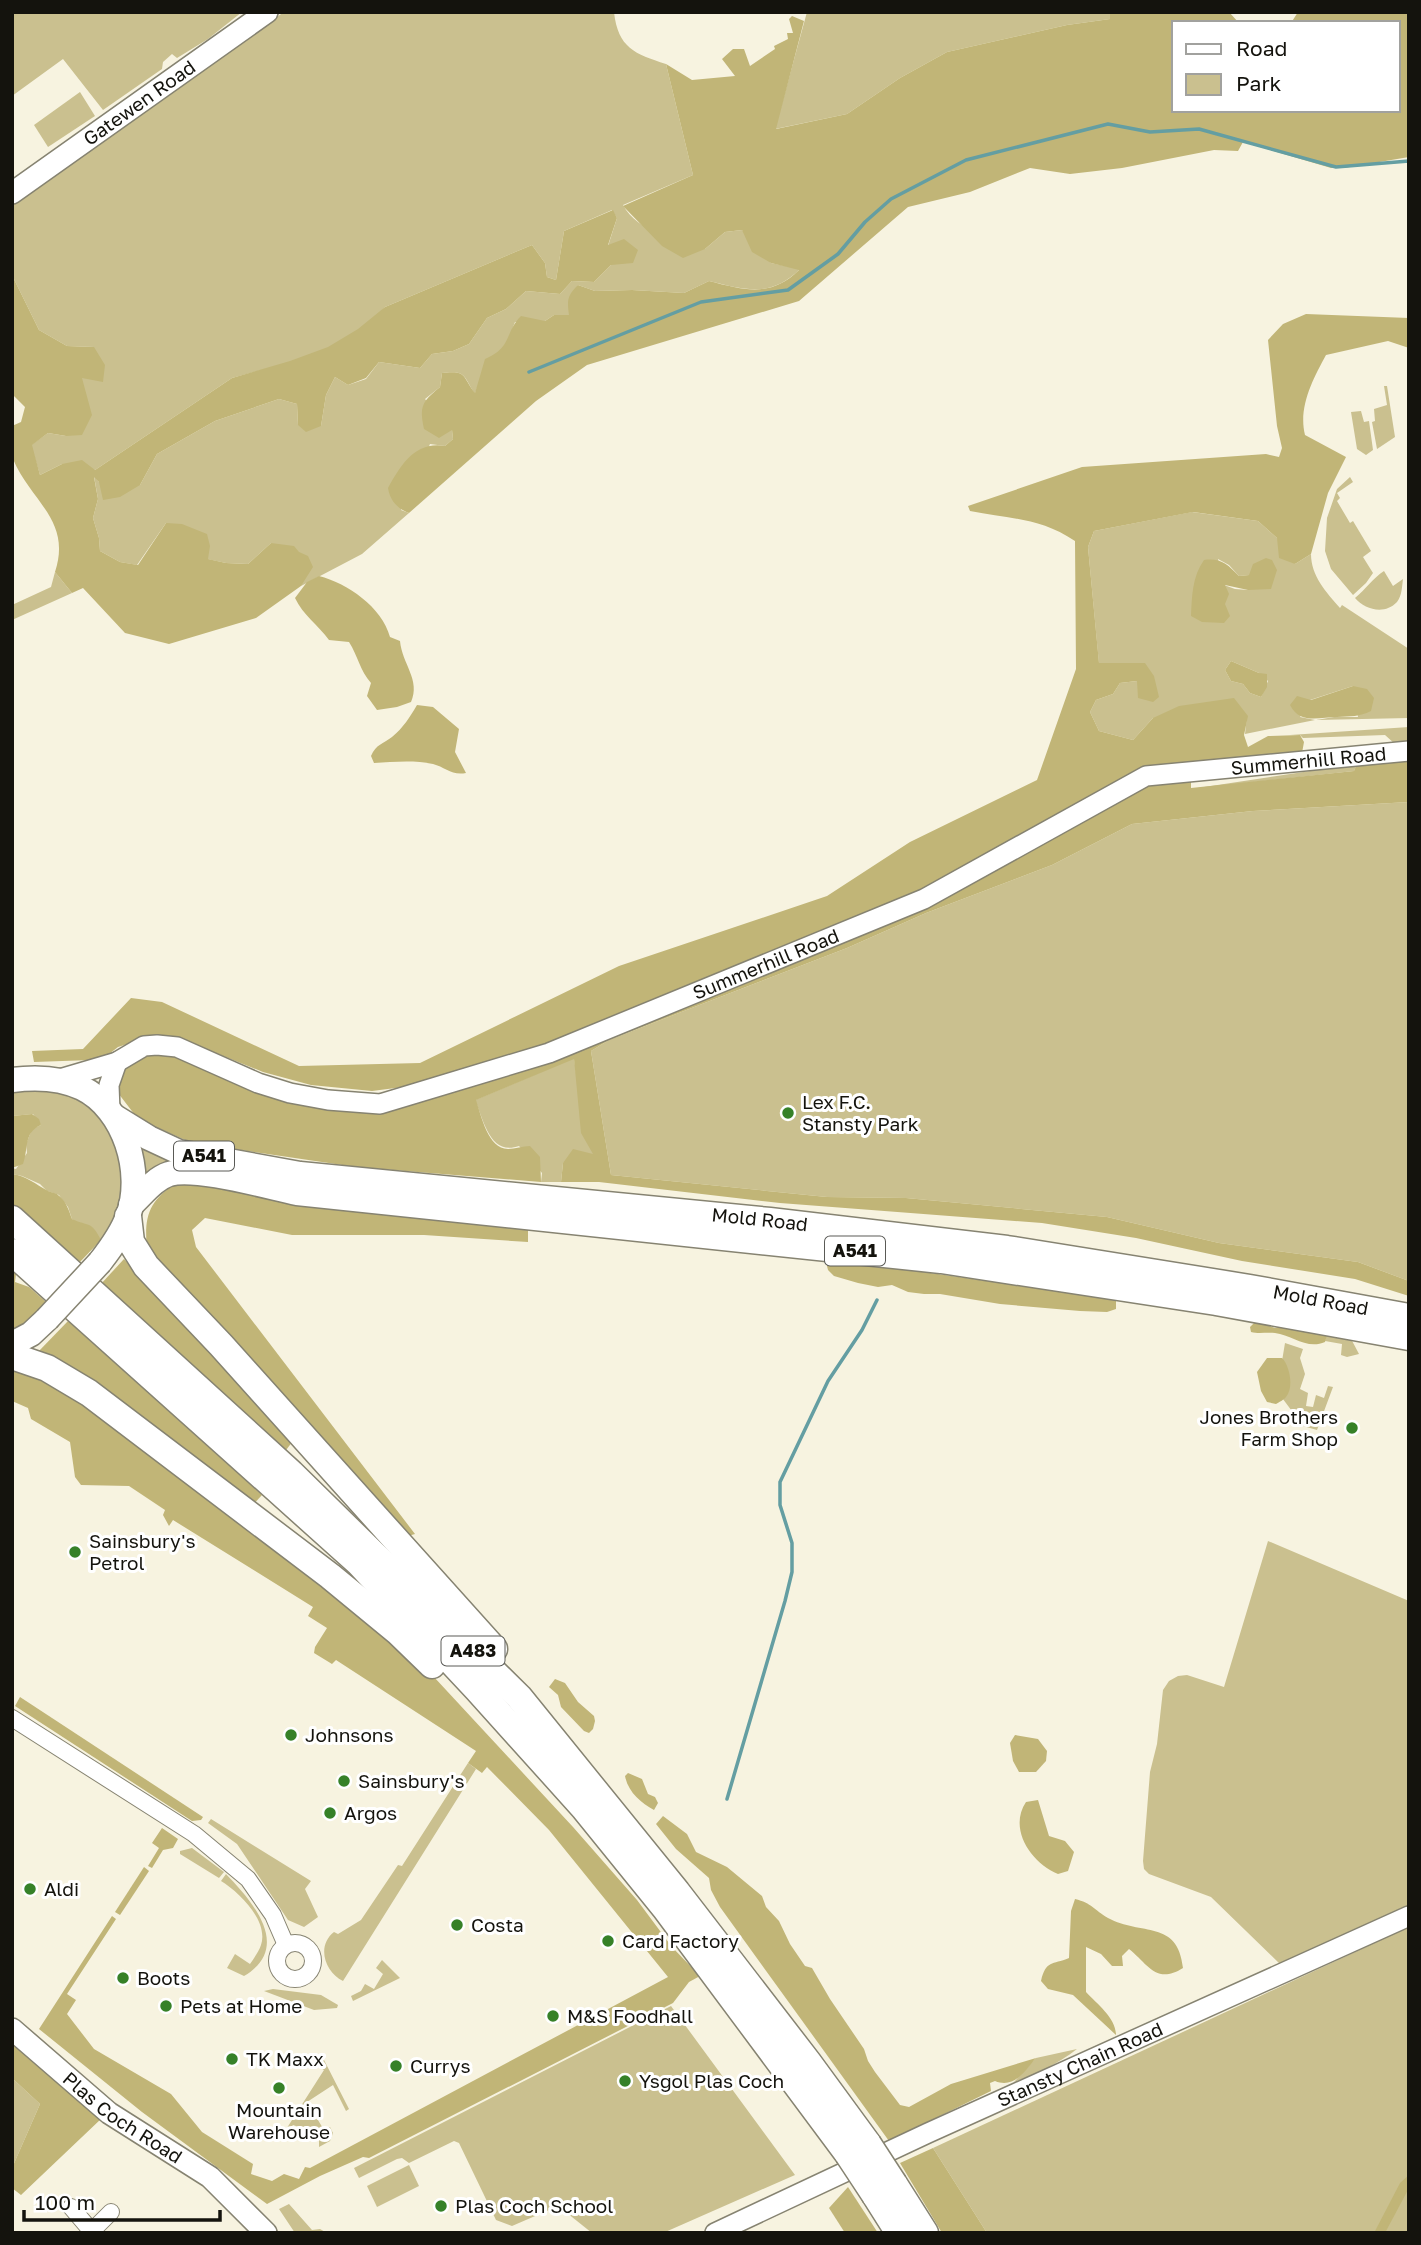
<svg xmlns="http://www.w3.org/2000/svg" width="1421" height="2245" viewBox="0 0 1421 2245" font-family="'Golos Text',sans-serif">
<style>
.green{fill:#cac08f;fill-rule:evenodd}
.forest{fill:#c1b577}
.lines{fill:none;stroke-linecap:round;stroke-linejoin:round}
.stream{stroke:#649ea2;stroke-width:3.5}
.minor-casing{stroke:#868371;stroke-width:18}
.tertiary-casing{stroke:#868371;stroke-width:22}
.secondary-casing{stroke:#868371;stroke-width:24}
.primary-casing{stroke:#868371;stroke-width:27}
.trunk-casing{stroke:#868371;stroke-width:29}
.minor{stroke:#fff;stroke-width:16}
.tertiary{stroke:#fff;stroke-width:19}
.secondary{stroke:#fff;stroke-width:21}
.primary{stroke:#fff;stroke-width:24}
.trunk{stroke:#fff;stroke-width:26}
.primary-bridge-casing{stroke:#868371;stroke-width:27;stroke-linecap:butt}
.trunk-bridge-casing{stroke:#868371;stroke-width:29;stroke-linecap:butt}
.primary-bridge{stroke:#fff;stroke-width:24}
.trunk-bridge{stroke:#fff;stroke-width:26}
.poi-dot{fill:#368128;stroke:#fff;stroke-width:2.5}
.labels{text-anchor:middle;stroke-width:6;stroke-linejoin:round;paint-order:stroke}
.shield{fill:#fff;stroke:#5a5a56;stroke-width:2}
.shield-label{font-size:18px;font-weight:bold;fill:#14130d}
.street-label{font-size:19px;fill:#14130d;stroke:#fff}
.poi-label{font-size:19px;fill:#14130d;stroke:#fff;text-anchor:start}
</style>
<rect width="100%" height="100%" fill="#f7f3e0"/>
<g class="green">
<path d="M12 12H242L208 39 177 58 172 54 163 62 162 69 103 110 63 59 12 96Z"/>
<path d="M284 12H614C618 48 635 54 666 64L693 175 623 205C638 233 677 239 705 249L725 232 742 230 771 263 800 269C771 298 745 290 709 281L684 293 632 290 595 291 578 285 570 315H554L545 321 515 322C512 329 510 338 506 344 492 363 483 370 475 394 463 376 467 370 442 373L440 387 425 399 452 430 453 439 445 446 430 444 401 510 409 513 362 554 301 586 302 581 271 543 248 564 226 563 207 559 166 523 137 565 120 562 100 551 99 538 93 518 98 499 94 476 99 482 140 485 157 454 215 421 279 399 297 404 298 425 321 426 326 395 335 377 348 385 366 379 379 362 420 368 432 354 453 351 469 344 487 318 506 309 526 291 560 294 572 281 594 282 611 265 608 246 617 218 612 210 564 231 556 280 547 277 545 263 532 245 385 307 351 346 232 378 95 470 62 464 40 475 31 445 48 433 66 436 82 378 94 347 67 346 39 330 12 275V205Z"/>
<path d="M807 12H1110V19L1067 25 947 52 900 78 847 114 775 129Z"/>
<path d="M80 92 95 116 48 147 34 125Z"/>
<path d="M1384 386H1387L1395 437 1377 449 1372 422 1375 421 1374 409 1387 405Z"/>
<path d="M1361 411 1364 422 1369 421 1373 450 1366 455 1357 449 1351 412Z"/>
<path d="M1350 477 1353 482 1337 493 1340 498 1337 501 1350 523 1353 521 1371 551 1363 557 1373 573 1366 583 1353 595 1331 569 1325 551 1327 518 1337 489Z"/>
<path d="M1192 512 1258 521 1277 538 1295 564 1311 554C1311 576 1326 592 1340 608L1342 605 1409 649V718L1316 720 1334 717H1358L1353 686 1310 700 1300 717 1315 720 1245 734 1247 716 1153 718 1133 740 1099 731 1090 712 1096 700 1113 694 1120 683 1137 681 1145 663 1099 664 1088 547 1094 531ZM1218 559 1229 565 1239 576 1249 575 1248 590 1235 589 1224 585 1225 603ZM1231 661 1259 673 1268 681 1261 697 1250 693 1243 684 1231 681 1225 670Z"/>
<path d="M1384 571 1393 586 1403 579C1402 586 1402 596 1397 602 1385 615 1365 610 1355 598 1366 589 1373 578 1384 571Z"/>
<path d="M55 572 72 593 12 620V605L51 587Z"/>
<path d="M1409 727V742L1395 744 1385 735 1303 738 1300 735H1290Z"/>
<path d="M1357 764 1354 771 1191 789Z"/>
<path d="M1409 802V1281L1358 1262 1219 1243 1107 1217 906 1198 827 1197 611 1175 591 1051 609 1040 847 948 926 913 1052 865 1132 824 1253 811Z"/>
<path d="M574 1058 578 1087 594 1155 563 1163 561 1182H541L542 1173 519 1146C490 1156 484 1121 475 1100Z"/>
<path d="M12 1089C29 1089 44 1088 60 1093 105 1105 129 1156 123 1200 121 1214 109 1231 102 1244L99 1241 101 1240 72 1219 68 1207 59 1195 47 1191 40 1184 22 1176 12 1174V1168L16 1169 27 1153 26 1144 32 1129 41 1125 33 1114 12 1116Z"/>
<path d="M145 1143 179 1156 141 1181 135 1147Z"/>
<path d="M1326 1335H1349L1359 1354 1347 1357 1341 1355 1342 1344 1325 1341Z"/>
<path d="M1285 1343 1303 1349 1300 1358 1305 1374 1300 1389 1308 1393 1306 1406 1313 1407 1316 1395 1324 1398 1328 1386 1333 1387 1317 1430 1303 1426 1277 1391Z"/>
<path d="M1268 1541 1409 1601V1909L1281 1965 1211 1897 1149 1874 1144 1869 1143 1861 1150 1772 1157 1744 1163 1690 1169 1681 1178 1676 1187 1675 1224 1687Z"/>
<path d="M468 1763 476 1769 343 1981C325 1972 316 1946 334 1932L338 1934 361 1920 398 1865 402 1866Z"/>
<path d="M211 1819 311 1881 305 1889 318 1917 304 1927 288 1920 237 1844 208 1823Z"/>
<path d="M192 1848 224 1872 219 1878 180 1854V1851Z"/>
<path d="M226 1874C252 1901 293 1947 244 1976L227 1968 235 1954 250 1964C254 1958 259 1951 261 1945 269 1921 239 1892 221 1881Z"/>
<path d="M1409 1927V2233H987L933 2148Z"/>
<path d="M382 1960 400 1978 353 2001 351 1996 361 1991 365 1984 374 1989 383 1974 376 1968Z"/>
<path d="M273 1989 321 1995 338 2005 337 2008 314 2010 264 1991Z"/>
<path d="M671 2006 795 2175 663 2233H592L567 2213 563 2204 512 2226 496 2220 459 2143 454 2141 409 2163 402 2158 397 2159 359 2178 354 2168Z"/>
<path d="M1077 2049C1058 2064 1036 2074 1014 2082L1036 2058Z"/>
<path d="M324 2060 349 2109 346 2111 333 2085 307 2102 324 2130 330 2127 333 2133 330 2141 319 2147V2134L293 2125 287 2132 285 2131 324 2070 315 2064Z"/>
<path d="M12 2078 40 2104 12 2168Z"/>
<path d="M409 2165 419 2186 377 2207 367 2186Z"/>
<path d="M289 2204 312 2230 320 2229 327 2233H295L279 2209Z"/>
</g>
<g class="forest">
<path d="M1110 12H1229L1239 23H1174V110H1398V23H1291L1298 12H1409V157L1344 168H1331L1243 142 1238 151 1214 150 1122 168 1070 174 1030 168 970 192 908 207 799 301 587 365 536 401 409 513C398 509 390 501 388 488 401 465 415 441 445 446L453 439 452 430 439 438 424 429C419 406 422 402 440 387L442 373C468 370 462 377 475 393L485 359C513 347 504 333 521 316L545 321 554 315H569C567 300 567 296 578 285L595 291 632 290 684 293 709 281C744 290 771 298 799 270L771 263 752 252 742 230 725 232 705 249 683 258 662 246 623 206 693 175 666 64 692 80 735 76 722 59 733 49H744L750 66 775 49 774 46 788 39 787 33H793L789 19 792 16 804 21 776 129 847 114 900 78 947 52 1067 25 1110 19Z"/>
<path d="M613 210 617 218 608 245 624 239 638 250 633 263 611 265 594 282 572 281 560 294 526 291 506 309 487 318 469 344 453 351 432 354 420 368 379 362 366 378 348 385 335 377 326 395 321 426 306 432 298 425 297 404 279 399 215 421 157 454 140 485 120 497 103 500 99 482 94 477 98 499 93 518 99 538 100 551 120 562 138 565 166 523 182 524 207 534 210 546 208 559 226 563 248 564 271 543 294 546 299 552 308 556 313 567 301 586 256 618 169 644 125 633 83 588 72 593 55 572C72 520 31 502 13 459 10 450 12 436 12 426L21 422 25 407 12 394V275L39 330 67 346 94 347 105 365 103 382 82 378 92 415 82 435 66 436 48 433 32 445 40 475 62 464 82 460 95 470 232 378 290 361 328 347 358 329 385 307 532 245 545 263 547 277 556 280 564 231Z"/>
<path d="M1306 314 1409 318V348L1388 341 1326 355C1313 379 1298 407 1305 435L1346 457 1328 493 1311 554 1295 564 1279 558 1277 538 1258 521 1193 512 1094 531 1088 547 1099 663H1145L1154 676 1159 697 1153 702 1138 698 1137 681 1120 683 1113 694 1096 700 1090 712 1099 731 1133 740 1153 718 1179 706 1234 698 1248 716 1244 735 1248 747 1268 736 1300 735 1304 742 1302 753 1191 777V788L1354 771 1362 751 1409 747V802L1253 811 1132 824 1052 865 926 913 847 948 609 1040 591 1051 611 1175 827 1197 906 1198 1107 1217 1219 1243 1358 1262 1409 1281V1296L1355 1279 1242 1261 1136 1238 1042 1223 780 1203 599 1182H561L563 1163 573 1149 593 1154 581 1133 574 1059 476 1100C481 1115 488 1149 508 1149 515 1149 523 1146 530 1146L540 1157 541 1182 356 1167 192 1143 138 1119 115 1089 122 1068 153 1050 338 1107 419 1085 372 1091 311 1085 263 1072 174 1036 143 1039 118 1047 95 1065 91 1060 34 1062 32 1051 83 1049 131 998 162 1002 299 1066 420 1063 619 966 827 896 910 842 1037 780 1076 669 1075 541C1039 517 1009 519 970 511L968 506 1082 467 1266 454 1279 457 1282 448 1277 426 1268 340 1283 324Z"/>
<path d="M1266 558 1272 560 1277 570 1271 589 1248 590 1225 585 1229 594 1225 604 1230 616 1224 623 1202 622 1191 616C1192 596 1192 577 1204 560 1221 558 1227 564 1239 576L1249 575 1253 564Z"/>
<path d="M319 576C347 583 382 607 390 637L400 641C402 664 421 680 411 702L397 707 377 710 367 696 371 683C360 671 358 656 349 642L329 640C318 625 303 615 295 598L307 582Z"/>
<path d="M1231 661 1259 673 1267 674V687L1261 697 1250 693 1243 684 1231 681 1225 670Z"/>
<path d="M1353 686 1367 689 1374 698 1371 711C1359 717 1351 716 1337 717 1320 717 1300 725 1290 705L1297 696 1311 700Z"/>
<path d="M417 705 433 707 459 729 455 752 466 773C452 776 445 767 433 764 414 760 393 762 374 763L371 756C376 744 383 744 392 737 403 728 410 717 417 705Z"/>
<path d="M32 1114 39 1119 41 1125C23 1133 29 1148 23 1164L12 1168V1116Z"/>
<path d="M12 1174C27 1176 35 1184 48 1191 51 1193 55 1192 58 1195 66 1200 69 1211 72 1219 89 1227 91 1220 101 1240L79 1263 12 1203Z"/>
<path d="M177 1182 425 1219 468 1220 528 1226V1242L424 1235H292L205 1218 192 1230 196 1247 415 1534 408 1536 147 1250C144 1216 148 1202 177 1182Z"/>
<path d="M124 1259 293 1441 283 1454 100 1285Z"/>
<path d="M831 1261 882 1266 1042 1289 1104 1295 1116 1301V1309L1107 1312 1080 1311 1000 1304 940 1294H924L908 1292 892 1285 878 1287 858 1283 834 1276 828 1270 827 1266Z"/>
<path d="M12 1271 16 1274 15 1282 29 1287 46 1302 26 1322 12 1330Z"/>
<path d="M68 1321 262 1495 251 1507 37 1353Z"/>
<path d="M1256 1321 1275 1328 1292 1323 1327 1335 1325 1342C1307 1350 1292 1335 1275 1333 1266 1332 1259 1334 1251 1332L1250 1327Z"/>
<path d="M1267 1358H1282C1290 1366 1294 1388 1286 1397 1285 1399 1278 1403 1276 1404L1267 1402 1261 1391 1257 1372Z"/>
<path d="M12 1367 47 1376 396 1636 573 1827 637 1900 672 1947 700 1976 689 1982 673 2003 369 2158 363 2157 320 2176 267 2204 142 2112 39 2029 112 1916 116 1919 67 1994 76 2000 67 2014 94 2049 171 2094 202 2132 253 2164 251 2174 272 2181 284 2174 299 2179 305 2167 310 2168 668 1977 549 1830 487 1767 482 1773 468 1763 476 1751 336 1660 332 1664 314 1653 315 1647 327 1628 308 1616 313 1607 173 1520 169 1526 163 1515 165 1510 129 1486 81 1485 75 1477 70 1442 31 1419 28 1408 12 1401Z"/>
<path d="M555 1679 565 1683 578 1702 594 1716 595 1721 593 1729 589 1733 584 1731 561 1707 558 1695 549 1687Z"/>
<path d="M20 1697 203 1817 201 1820 192 1821 15 1706Z"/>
<path d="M1015 1735 1038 1739 1047 1751 1046 1761 1036 1772H1019L1013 1761 1010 1743Z"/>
<path d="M628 1773 642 1779 648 1794 655 1797 658 1803 654 1810C641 1803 628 1792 625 1776Z"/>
<path d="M1038 1800 1049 1836 1065 1841 1074 1852 1068 1871 1058 1874C1031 1863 1008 1829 1026 1802Z"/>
<path d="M663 1816 687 1834 696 1852 727 1867 762 1896 766 1907 779 1921 790 1944 805 1966 812 1968 830 1999 864 2049 868 2061 875 2072 900 2105 909 2107 951 2084 1036 2058C1025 2071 1014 2089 995 2081L990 2083 991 2091 889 2141 720 1907 711 1890 709 1878 676 1849 656 1824Z"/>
<path d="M162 1828 178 1839 173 1848 163 1850 152 1868 148 1866 159 1848 152 1843Z"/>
<path d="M144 1867 149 1871 120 1915 115 1912Z"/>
<path d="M1075 1899C1092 1903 1094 1910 1108 1918 1141 1936 1178 1919 1183 1968 1156 1985 1148 1964 1129 1949L1122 1956 1123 1966H1112L1101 1954 1086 1947V1992C1097 2004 1116 2018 1116 2035L1073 1995 1048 1989 1041 1981C1046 1960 1052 1965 1069 1958L1071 1911Z"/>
<path d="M12 2043 102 2118 21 2195 12 2188V2168L40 2104 12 2078Z"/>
<path d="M933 2148 987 2233H942L900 2163Z"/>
<path d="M1409 2175V2188L1385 2233H1374L1400 2183Z"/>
<path d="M848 2187 878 2233H845L829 2208Z"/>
</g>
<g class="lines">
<g class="stream">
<path d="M529 372 701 302 788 290 838 254 865 222 891 199 966 160 1108 124 1150 132 1199 129 1336 167 1409 161"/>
<path d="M727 1799 785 1601 792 1572V1543L780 1505V1482L828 1381 862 1330 877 1300"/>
</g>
<g class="minor-casing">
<g id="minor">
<path d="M12 1718 194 1834 248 1879 273 1915 286 1945"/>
<circle cx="295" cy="1961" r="18"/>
<path d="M71 2207 93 2233"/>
<path d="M92 2231 111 2212"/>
</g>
</g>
<g class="tertiary-casing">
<g id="tertiary">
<path id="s1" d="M56 1080 117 1062 144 1046 157 1045 177 1047 258 1083 290 1093 328 1100 380 1104 549 1053 924 899 1146 776 1409 751"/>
<path d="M110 1111 109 1085 117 1062"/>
<path id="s2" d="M715 2233 928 2133 1409 1916"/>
</g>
</g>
<g class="secondary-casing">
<g id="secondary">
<path id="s3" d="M12 193 267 12"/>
<path id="s4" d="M12 2029 109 2113 210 2177 266 2233"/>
</g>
</g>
<g class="primary-casing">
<g id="primary">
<path d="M12 1080C35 1077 61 1078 82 1088 125 1109 144 1173 128 1216 122 1233 111 1248 100 1262"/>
<path id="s5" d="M115 1117 149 1138 179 1152 300 1174 770 1220 1007 1248 1250 1287 1409 1316"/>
<path d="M131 1205C143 1194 154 1179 169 1174 195 1166 268 1187 297 1193L941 1261 1216 1303 1409 1338"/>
<path d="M12 1344 31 1334 47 1319"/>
</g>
</g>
<g class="trunk-casing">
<g id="trunk">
<path d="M128 1216 131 1242 146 1266 221 1345 494 1649"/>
<path d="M12 1219 291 1473 519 1697 677 1892 808 2062 868 2144"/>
<path d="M12 1252 359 1563 477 1689 584 1808 665 1908 848 2154"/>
<path d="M12 1356 47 1368 89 1393 330 1576 398 1632 432 1665"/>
<path d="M894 2184 925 2233"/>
<path d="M875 2195 899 2233"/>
</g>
</g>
<use href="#minor" class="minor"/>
<use href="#tertiary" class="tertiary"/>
<use href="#secondary" class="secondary"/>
<use href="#primary" class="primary"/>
<use href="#trunk" class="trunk"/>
<g class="primary-bridge-casing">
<path id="primary-bridge" d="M47 1319 100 1262"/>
</g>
<g class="trunk-bridge-casing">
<g id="trunk-bridge">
<path d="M868 2144 894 2184"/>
<path d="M848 2154 875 2195"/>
</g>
</g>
<use href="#primary-bridge" class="primary-bridge"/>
<use href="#trunk-bridge" class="trunk-bridge"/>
</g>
<g class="poi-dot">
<circle cx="788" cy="1113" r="7"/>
<circle cx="1352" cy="1428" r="7"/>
<circle cx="75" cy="1552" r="7"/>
<circle cx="291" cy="1735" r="7"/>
<circle cx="344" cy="1781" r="7"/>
<circle cx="330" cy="1813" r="7"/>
<circle cx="30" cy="1889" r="7"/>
<circle cx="457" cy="1925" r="7"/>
<circle cx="608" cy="1941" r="7"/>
<circle cx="123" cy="1978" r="7"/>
<circle cx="166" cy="2006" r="7"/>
<circle cx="553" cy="2016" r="7"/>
<circle cx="232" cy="2059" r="7"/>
<circle cx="396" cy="2066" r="7"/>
<circle cx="625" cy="2081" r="7"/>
<circle cx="279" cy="2088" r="7"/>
<circle cx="441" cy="2206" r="7"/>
</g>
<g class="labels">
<g class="shield">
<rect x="174" y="1141.5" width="60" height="29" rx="5"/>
<rect x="825" y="1236.5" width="60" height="29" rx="5"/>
<rect x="441.5" y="1636.5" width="63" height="29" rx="5"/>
</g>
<g class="shield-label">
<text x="204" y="1162">A541</text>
<text x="855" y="1257">A541</text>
<text x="473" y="1657">A483</text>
</g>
<g class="street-label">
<text dy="7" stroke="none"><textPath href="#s3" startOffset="156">Gatewen Road</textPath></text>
<text dy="7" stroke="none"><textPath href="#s1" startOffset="1340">Summerhill Road</textPath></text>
<text dy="7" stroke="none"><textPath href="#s1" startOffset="752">Summerhill Road</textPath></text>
<text dy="7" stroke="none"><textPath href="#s5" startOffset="658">Mold Road</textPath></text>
<text dy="7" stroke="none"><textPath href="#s5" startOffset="1225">Mold Road</textPath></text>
<text dy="7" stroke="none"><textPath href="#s2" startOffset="402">Stansty Chain Road</textPath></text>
<text dy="7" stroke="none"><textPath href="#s4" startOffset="142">Plas Coch Road</textPath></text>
</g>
<g class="poi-label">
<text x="802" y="1109">Lex F.C.<tspan x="802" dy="22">Stansty Park</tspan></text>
<text x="1338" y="1424" text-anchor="end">Jones Brothers<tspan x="1338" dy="22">Farm Shop</tspan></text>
<text x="89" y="1548">Sainsbury's<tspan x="89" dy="22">Petrol</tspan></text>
<text x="305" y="1742">Johnsons</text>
<text x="358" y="1788">Sainsbury's</text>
<text x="344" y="1820">Argos</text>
<text x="44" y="1896">Aldi</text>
<text x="471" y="1932">Costa</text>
<text x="622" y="1948">Card Factory</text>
<text x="137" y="1985">Boots</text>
<text x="180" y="2013">Pets at Home</text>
<text x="567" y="2023">M&amp;S Foodhall</text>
<text x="246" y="2066">TK Maxx</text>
<text x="410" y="2073">Currys</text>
<text x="639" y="2088">Ysgol Plas Coch</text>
<text x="279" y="2117" text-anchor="middle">Mountain<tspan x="279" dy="22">Warehouse</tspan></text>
<text x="455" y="2213">Plas Coch School</text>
</g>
</g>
<rect width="1421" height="2245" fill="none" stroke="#14130d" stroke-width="28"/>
<rect x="1172" y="21" width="228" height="91" fill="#ffffff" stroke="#a1a19e" stroke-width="2"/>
<rect x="1186" y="44" width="35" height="10" fill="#ffffff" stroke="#a1a19e" stroke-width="2"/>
<text x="1236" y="56" font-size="21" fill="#14130d">Road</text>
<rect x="1186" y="74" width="35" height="21" fill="#cac08f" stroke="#a1a19e" stroke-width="2"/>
<text x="1236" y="91" font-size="21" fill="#14130d">Park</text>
<path d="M24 2210v10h196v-10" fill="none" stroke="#14130d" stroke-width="3.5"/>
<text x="35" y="2210" font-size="21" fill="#14130d" stroke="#ffffff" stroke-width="5" paint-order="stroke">100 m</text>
</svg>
